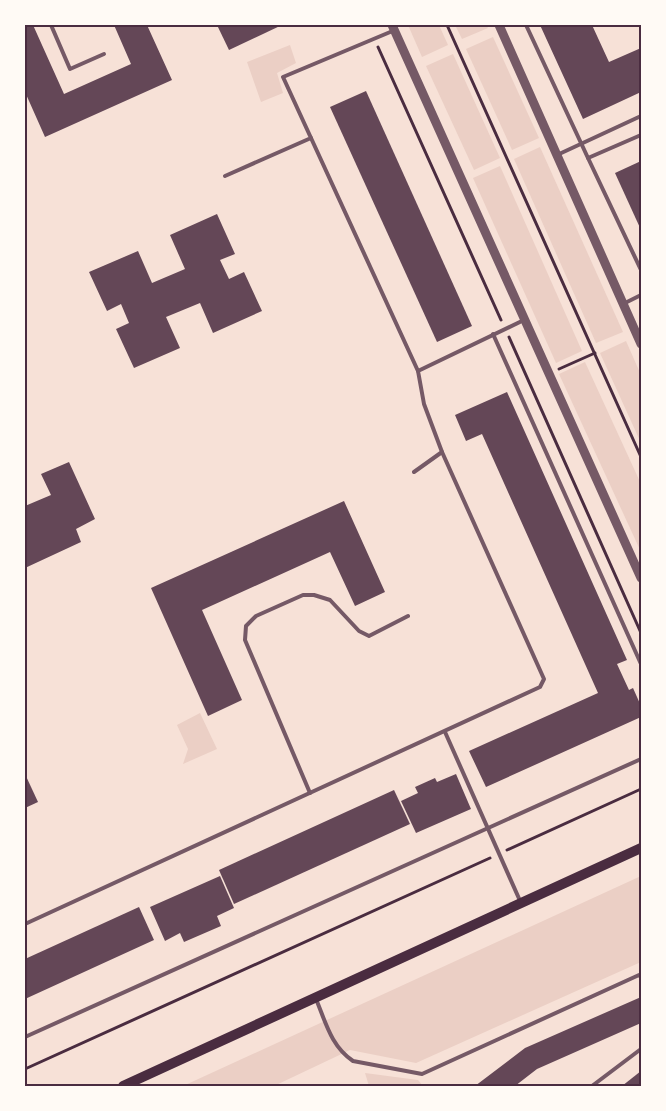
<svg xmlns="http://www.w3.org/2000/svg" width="666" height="1111" viewBox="0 0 666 1111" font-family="'Golos Text',sans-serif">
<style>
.green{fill:#ebcfc5}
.building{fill:#644757}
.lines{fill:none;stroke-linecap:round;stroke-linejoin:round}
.path{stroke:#4a2c40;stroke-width:3}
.service{stroke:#755966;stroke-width:4}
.tertiary{stroke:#755966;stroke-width:9}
.secondary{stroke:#4a2c40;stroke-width:10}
.neatline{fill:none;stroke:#4a2c40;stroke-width:2}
</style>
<rect width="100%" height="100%" fill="#f7e1d7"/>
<g class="green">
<path d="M408 25H439L448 45 422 57Z"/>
<path d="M455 25H486L488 28 462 39Z"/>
<path d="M493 37 539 138 512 150 466 49Z"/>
<path d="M290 45 296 63 277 73 283 93 261 102 247 62Z"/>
<path d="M453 54 500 158 474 170 426 66Z"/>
<path d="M540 147 623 332 596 343 514 159Z"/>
<path d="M500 166 582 351 556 363 473 178Z"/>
<path d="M626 341 641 375V443L600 353Z"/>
<path d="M585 362 641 484V552L559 374Z"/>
<path d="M200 713 217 749 183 764 188 749 177 725Z"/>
<path d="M641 876V962L416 1063 350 1050 274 1086H183Z"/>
<path d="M365 1073 418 1080 423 1086H369Z"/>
</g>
<g class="building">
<path d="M25 25H33L64 94 131 64 114 25H147L172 80 45 137 25 92Z"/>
<path d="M217 25H282L229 50Z"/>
<path d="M540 25H592L609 62 641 48V92L583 119Z"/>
<path d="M366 91 472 326 437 342 330 107Z"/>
<path d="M641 161V230L615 173Z"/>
<path d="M217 214 235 254 220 260 229 279 244 272 262 311 213 333 200 303 166 317 180 348 134 368 116 329 129 323 121 304 107 311 89 272 138 251 152 283 185 269 170 235Z"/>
<path d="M507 392 627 660 617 664 629 690 633 688 641 706V717L486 787 469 751 598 693 482 434 466 441 455 415Z"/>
<path d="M69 462 95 519 76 529 81 542 25 568V506L51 495 41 474Z"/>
<path d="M344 501 385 592 355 606 330 552 202 610 242 700 208 716 151 588Z"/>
<path d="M25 774 38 802 25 808Z"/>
<path d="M456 774 471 809 416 833 401 801 418 793 415 787 435 778 437 782Z"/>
<path d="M394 790 410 824 234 904 219 870Z"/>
<path d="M220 876 234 908 217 916 221 926 184 942 180 933 165 941 150 907Z"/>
<path d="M139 907 154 940 25 999V959Z"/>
<path d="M641 997V1023L537 1069 515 1086H475L525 1048Z"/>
<path d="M641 1071V1086H622Z"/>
</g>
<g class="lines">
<g class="path">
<path d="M447 25 641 457"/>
<path d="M378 47 501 320"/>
<path d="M509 337 641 633"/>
<path d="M559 369 595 353"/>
<path d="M507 850 641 789"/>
<path d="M25 1069 490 858"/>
</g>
<g class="service">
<path d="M51 25 70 69 104 54"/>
<path d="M526 25 588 158"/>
<path d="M641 135 588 158 641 270"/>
<path d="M311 138 418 371"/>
<path d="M557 155 641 116"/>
<path d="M225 176 311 138 283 77 395 30"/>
<path d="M623 304 641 295"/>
<path d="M493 334 641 664"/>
<path d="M414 472 442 452 424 404 418 371 524 320"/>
<path d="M445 732 521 903"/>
<path d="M310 793 245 640 246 626 256 616 303 595H314L330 600 359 631 369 636 408 616"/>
<path d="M25 924 540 687 544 679 442 452"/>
<path d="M316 999C326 1023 331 1046 353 1061L422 1074 639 975 641 977"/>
<path d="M25 1037 641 759"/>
<path d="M592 1086 641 1049"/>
</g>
<g class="tertiary">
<path d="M392 25 641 578"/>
<path d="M499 25 641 344"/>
</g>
<path class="secondary" d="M123 1086 641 848"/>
</g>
<rect width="666" height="1111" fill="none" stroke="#fffaf5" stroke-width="52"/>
<rect x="26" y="26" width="614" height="1059" class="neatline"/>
</svg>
